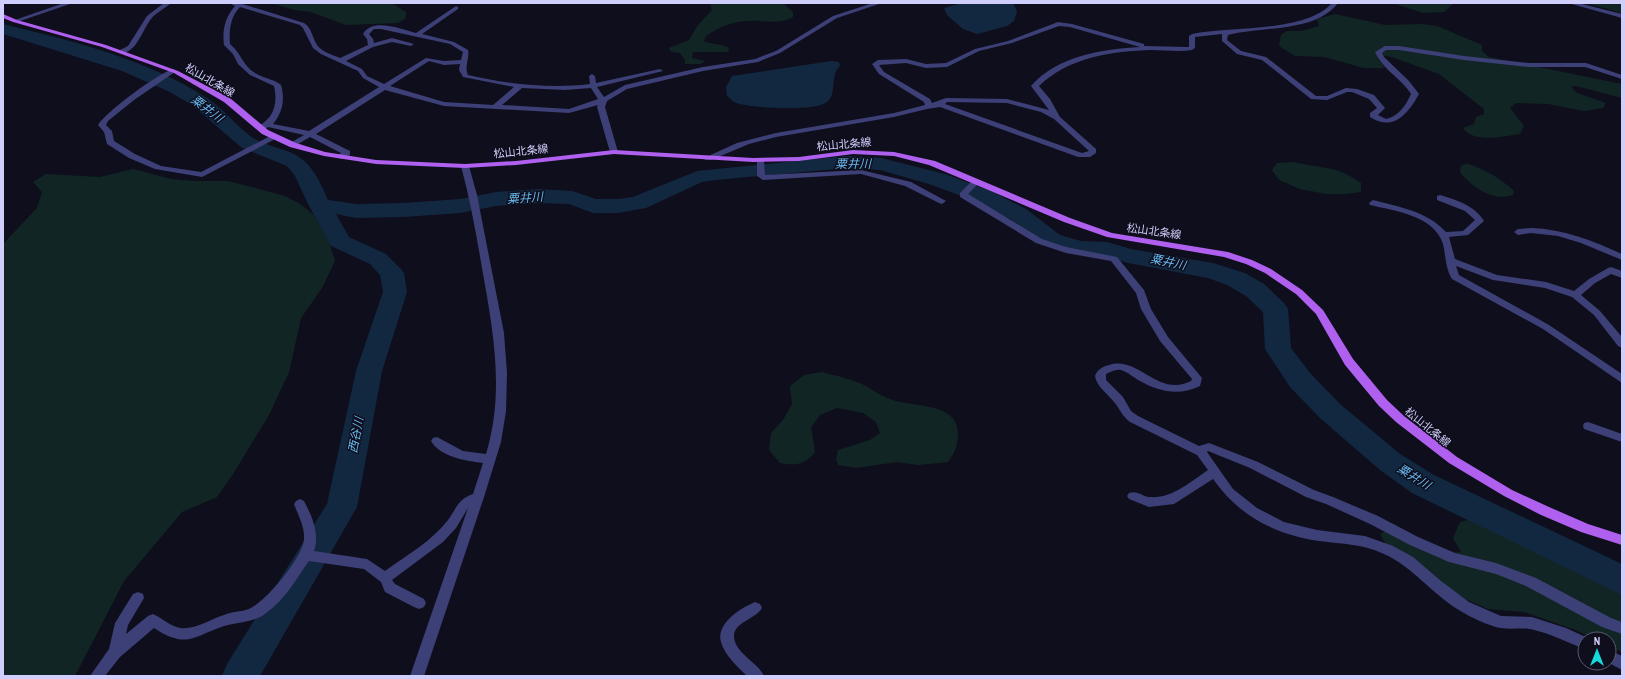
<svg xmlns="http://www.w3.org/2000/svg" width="1625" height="679" viewBox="0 0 1625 679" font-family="'Archivo Narrow','Noto Sans JP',sans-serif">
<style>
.green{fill:#112624}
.water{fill:#122841}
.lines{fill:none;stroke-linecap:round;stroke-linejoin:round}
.river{fill:#122841;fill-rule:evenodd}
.street{fill:#3d3f77;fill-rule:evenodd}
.primary{fill:#af60ef;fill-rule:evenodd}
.labels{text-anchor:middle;stroke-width:3;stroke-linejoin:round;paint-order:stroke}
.street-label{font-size:11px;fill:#d0cefa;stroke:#0f0e1d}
.water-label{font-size:12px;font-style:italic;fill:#67baf0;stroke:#0f0e1d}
</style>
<rect width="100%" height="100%" fill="#0f0e1d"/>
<g class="green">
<path d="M271 3H392L406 12V18L398 23 346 25 311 12 294 10Z"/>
<path d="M710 3H783L793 12V17C779 25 765 20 750 21 733 21 719 27 706 36L704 41C712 45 721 43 729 48L728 52H693L692 58 705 61 701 64H685V60L680 53 671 52 669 48 689 40 698 25 712 10Z"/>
<path d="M1392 3H1454L1444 12 1423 13Z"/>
<path d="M1586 3H1619L1622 4V13Z"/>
<path d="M1335 14 1385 25 1422 24 1437 26 1482 45V51L1489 57 1622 84V98L1576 86 1571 87 1577 93 1606 103 1603 108 1584 111 1548 104 1516 103 1510 108 1524 126 1520 134C1504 136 1474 144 1463 128L1474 124 1476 117 1484 114V109L1439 74 1392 57 1385 56 1378 59 1385 68H1364L1324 57 1295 56 1279 46 1281 35 1287 31H1301L1319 26 1317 19Z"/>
<path d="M1294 162C1322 169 1336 165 1361 183V192L1346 194H1326L1300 189 1279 180 1272 170 1277 163Z"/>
<path d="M1468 164C1486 170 1500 178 1514 191L1513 195C1492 202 1472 187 1460 172L1461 165Z"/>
<path d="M133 169 171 179 194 181H228L285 196 300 204 314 215 329 242 335 261 322 288 301 318 289 372 269 415 233 474 217 497 182 512 124 581 75 676H3V244L37 208 42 192 33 182 46 174 100 177Z"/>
<path d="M822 372C837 376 852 379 866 386 874 391 881 396 890 399 912 408 959 401 958 435 957 447 955 452 948 462L918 465 897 462 856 468 838 465 836 459 838 450 870 440 880 433 876 422 863 413 837 408 820 415 811 427 815 452C805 465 795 466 780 463L769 450 771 433 783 420 792 404 790 386 804 375Z"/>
<path d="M1468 520 1506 533 1577 570 1622 589V652L1609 646V639H1594L1578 631 1524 612 1488 609 1465 599 1387 546 1380 534 1390 529 1450 553 1461 552 1453 538 1460 522Z"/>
</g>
<g class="water">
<path d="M961 3H1013L1017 11 1014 21 1007 26 977 34 963 29 947 15 944 8Z"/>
<path d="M831 61 839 62 840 66C829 76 838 93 827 102 816 112 751 108 736 103 733 102 730 98 727 96L726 87 732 76Z"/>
</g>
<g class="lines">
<path class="river" d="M3 24C72 41 147 59 207 98 224 109 236 126 253 138 263 144 275 147 287 151 310 159 319 179 328 200L356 204 404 203 460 199 496 192 538 189 572 191 596 199H618L633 197 697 171 847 156 881 158 945 174 991 191 1026 209 1060 235 1081 241 1107 242 1131 249 1213 263 1245 273 1264 284 1284 303 1288 309 1291 348 1310 373 1340 404 1400 454 1434 475 1622 564V595L1412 493 1380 470 1320 418 1290 387 1265 349 1263 312 1246 296 1227 285 1208 278 1128 263 1105 256 1081 255 1044 245 1010 219 975 201 929 184 880 170 847 168 715 180 702 182 646 208 618 213H593L569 204 538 203 496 206 460 213 404 217 356 218 336 214 349 237 386 254 400 268 404 273 407 292 382 371 357 507 260 676H222L227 664 327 504 356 371 383 292 380 275 370 264 331 246 308 204 295 176 287 166 242 148 192 105 170 92 122 71 3 34Z"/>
<g class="street">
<path d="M64 3H73L17 22 12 21Z"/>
<path d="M164 3H171C165 9 156 12 151 19 142 30 136 56 118 53V51L128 46 147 16Z"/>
<path d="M229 3H239L304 23C312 28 312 37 317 45 322 52 333 55 340 58L368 45 367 39 363 34C372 17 401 29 416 33L456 6 458 7V9L422 34 454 42 468 50C470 58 464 66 468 75 507 84 550 89 590 84L589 76 592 74 595 76 596 83 660 69 663 71 597 87 604 97 625 85 703 67 755 59 776 51 833 16 873 3H882L837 18 780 53 758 62 703 71 627 89 607 101 605 107 618 152 617 154H614L610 152 597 107 598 105 569 113 444 106 385 90 316 134 350 151V155L341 159 337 157 341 153 310 137 293 147H290V143L304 135 268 127 264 130H258V126C274 118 278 103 274 86L250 75 238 64 233 54 224 45C222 31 225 17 235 6ZM240 7 300 25 303 28 313 48 321 54 358 71 363 78 379 87 309 131 273 124C283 112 285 99 281 85 274 79 263 78 255 73 243 66 241 53 230 44 229 31 230 17 240 7ZM374 29H381L450 44 463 52 461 60 444 61 426 58 384 84 367 76 362 69 346 61 373 47 392 42 411 46 414 44 392 38 374 43 373 39 369 34ZM429 61 444 65 460 64 459 70 463 77 514 87 493 105 444 102 390 86ZM522 88 565 90 591 88 598 99 569 109 502 105Z"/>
<path d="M1332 3H1338C1315 33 1262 26 1228 35L1227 40 1241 51 1266 57 1316 96H1327L1346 88 1357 89 1374 95 1385 108 1378 115 1386 119C1399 116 1406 105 1411 94 1401 78 1383 70 1375 52L1385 46H1399L1464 56 1529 63H1586L1622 75V79L1585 67H1529L1464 60 1399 50H1386L1382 53 1384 57 1409 81 1419 94C1408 114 1393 132 1370 117V113L1377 108 1369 99 1352 92H1347L1327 100 1311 99 1262 60 1237 54 1222 41V34L1195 37V48L1192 50C1178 52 1165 50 1152 50 1112 51 1069 57 1039 86L1050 99 1060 117 1096 149V153L1090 157H1078L940 107 927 109 894 117 776 137 749 144 711 160H705L704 158 737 143 776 133 894 113 925 105 924 102 879 74 872 64 878 60 906 59 926 64 946 63 975 49 1008 41 1058 22 1072 24 1144 44V46L1187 47H1189V36L1192 34C1229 26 1306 33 1332 3ZM1059 26 1070 27 1140 47C1103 49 1057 56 1031 86L1049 110 1007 99 946 98 932 103 930 99 884 72 879 65 906 63 926 68 947 67 979 51 1012 43ZM947 102 1007 103 1041 112 1054 119 1089 151 1082 153 945 104Z"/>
<path d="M1568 3H1578L1622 14V18Z"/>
<path d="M173 69 175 70V72L134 100 108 121 106 125 112 131 114 141 135 154 161 166 201 172 272 135H278L279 137 202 177 155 169 129 158 107 144 104 132 98 125C107 111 157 74 173 69Z"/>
<path d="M757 158H760L764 160 765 175 861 170 911 182 946 201 942 204 939 203 905 186 861 174 763 180 757 176Z"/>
<path d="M462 164H465L469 166 477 195 504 333 507 373 506 411 501 442 484 497 424 676H410L468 508 456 528 443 542 392 580 395 584 424 599 426 603 424 607 419 609 414 607 385 592 381 582 364 569 309 561C296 579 285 600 266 613 255 622 242 622 228 625 195 634 189 651 154 628L120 657 105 676H90L109 649 115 623 133 594 138 592 143 594 144 598 128 625 126 634 148 616 153 614C162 618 170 626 180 628 195 630 211 619 224 615 233 611 243 612 251 608 267 600 303 557 304 539 305 527 298 515 294 504L296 501 300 499 304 501C312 516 320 534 314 551L367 559 385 571C407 555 432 541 448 520 457 508 457 500 473 494L483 463C467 461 440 457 431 441L433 438 437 437 463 451 486 454C505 392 493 330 482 268 476 233 470 199 461 166Z"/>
<path d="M973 180H979L980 182 968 194 1042 239 1066 247 1117 257 1144 290 1151 309 1168 337 1202 378 1200 386C1180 396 1159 392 1140 381 1134 378 1128 372 1121 370 1115 369 1111 372 1106 374V380L1123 397 1131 411 1138 416 1199 446 1209 443 1258 462 1314 490 1333 497 1378 516 1418 537 1455 553 1496 563 1536 578 1611 618 1622 622V634L1602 627 1526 586 1496 574 1449 562 1410 545 1370 524 1326 504 1306 497 1250 468 1208 451 1207 452 1233 489 1257 508 1284 522 1317 530 1365 536 1393 546 1413 557 1441 581 1469 602 1501 616 1532 617 1566 628 1590 639H1585V649C1568 643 1552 634 1534 630 1524 627 1512 630 1501 628 1491 627 1468 616 1459 610 1432 594 1413 567 1384 554 1364 544 1342 544 1319 541 1274 534 1239 516 1213 479L1174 504 1149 507 1129 499 1127 496 1129 493C1137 490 1142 496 1149 497 1172 499 1190 482 1208 470L1197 455 1130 422C1122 416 1120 409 1114 402 1107 393 1097 387 1095 376 1098 369 1102 367 1109 365 1138 355 1158 398 1191 381L1192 379 1160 341 1141 309 1136 293 1111 261 1066 253 1036 243 960 197V193Z"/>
<path d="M1440 195C1457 200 1475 206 1484 221L1468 235 1449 237 1455 259 1497 275 1546 282 1574 291 1589 279 1608 268 1611 267 1622 271V278L1611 274 1595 283 1581 295 1600 311 1622 337V348L1618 346 1594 315 1572 297 1545 288 1493 280 1456 266 1459 275 1549 325 1622 374V383L1543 329 1452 279C1445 268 1446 256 1443 244 1434 215 1394 211 1370 205L1369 203 1373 200C1399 207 1427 211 1446 232L1463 231 1475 220 1465 211 1437 200V196Z"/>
<path d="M1531 228C1564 229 1593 241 1622 254V260L1581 243 1558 236 1531 233 1518 235 1514 232 1518 229Z"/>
<path d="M1588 422 1622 434V442L1584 429 1583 426 1584 423Z"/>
<path d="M755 602 760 604 762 608C756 619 734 622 734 636 734 653 758 662 764 676H747C737 666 725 656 721 642 716 623 741 608 755 602Z"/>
<path d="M1609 650 1622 656V670L1609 663Z"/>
</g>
<path class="primary" d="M3 14 17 20 106 45 178 71 230 98 268 130 296 143 325 152 376 160 465 164 516 161 614 150 753 158 799 157 853 150 894 152 935 161 1070 218 1112 233 1228 252 1252 260 1271 269 1302 290 1323 310 1353 359 1387 400 1404 416 1457 457 1512 490 1549 507 1588 524 1622 535V545L1581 532 1541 515 1504 496 1449 463 1396 422 1379 406 1345 365 1316 314 1296 294 1265 273 1246 264 1224 257 1107 237 1064 222 929 165 894 156 853 154 799 161 753 162 614 154 516 165 465 168 376 164 324 156 290 147 262 134 224 102 174 73 102 47 13 22 3 18Z"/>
</g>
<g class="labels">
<g class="street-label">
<text transform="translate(210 80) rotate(30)" y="4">松山北条線</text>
<text transform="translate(844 144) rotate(-5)" y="4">松山北条線</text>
<text transform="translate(521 151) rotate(-6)" y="4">松山北条線</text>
<text transform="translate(1154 231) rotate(8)" y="4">松山北条線</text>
<text transform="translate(1428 427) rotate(39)" y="4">松山北条線</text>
</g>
<g class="water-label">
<text transform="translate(207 109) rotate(37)" y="4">粟井川</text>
<text x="853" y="168">粟井川</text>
<text transform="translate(525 198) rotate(-4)" y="4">粟井川</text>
<text transform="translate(1168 262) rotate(12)" y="4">粟井川</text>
<text transform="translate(356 435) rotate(-79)" y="4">西谷川</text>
<text transform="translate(1414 477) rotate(32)" y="4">粟井川</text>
</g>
</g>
<rect width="1625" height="679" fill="none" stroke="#d0cefa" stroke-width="8"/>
<g transform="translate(1597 651)"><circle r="19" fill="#0f0e1d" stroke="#5c5b75"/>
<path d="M0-3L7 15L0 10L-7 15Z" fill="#16d9de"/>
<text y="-6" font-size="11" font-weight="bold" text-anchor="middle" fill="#d0cefa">N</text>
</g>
</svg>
